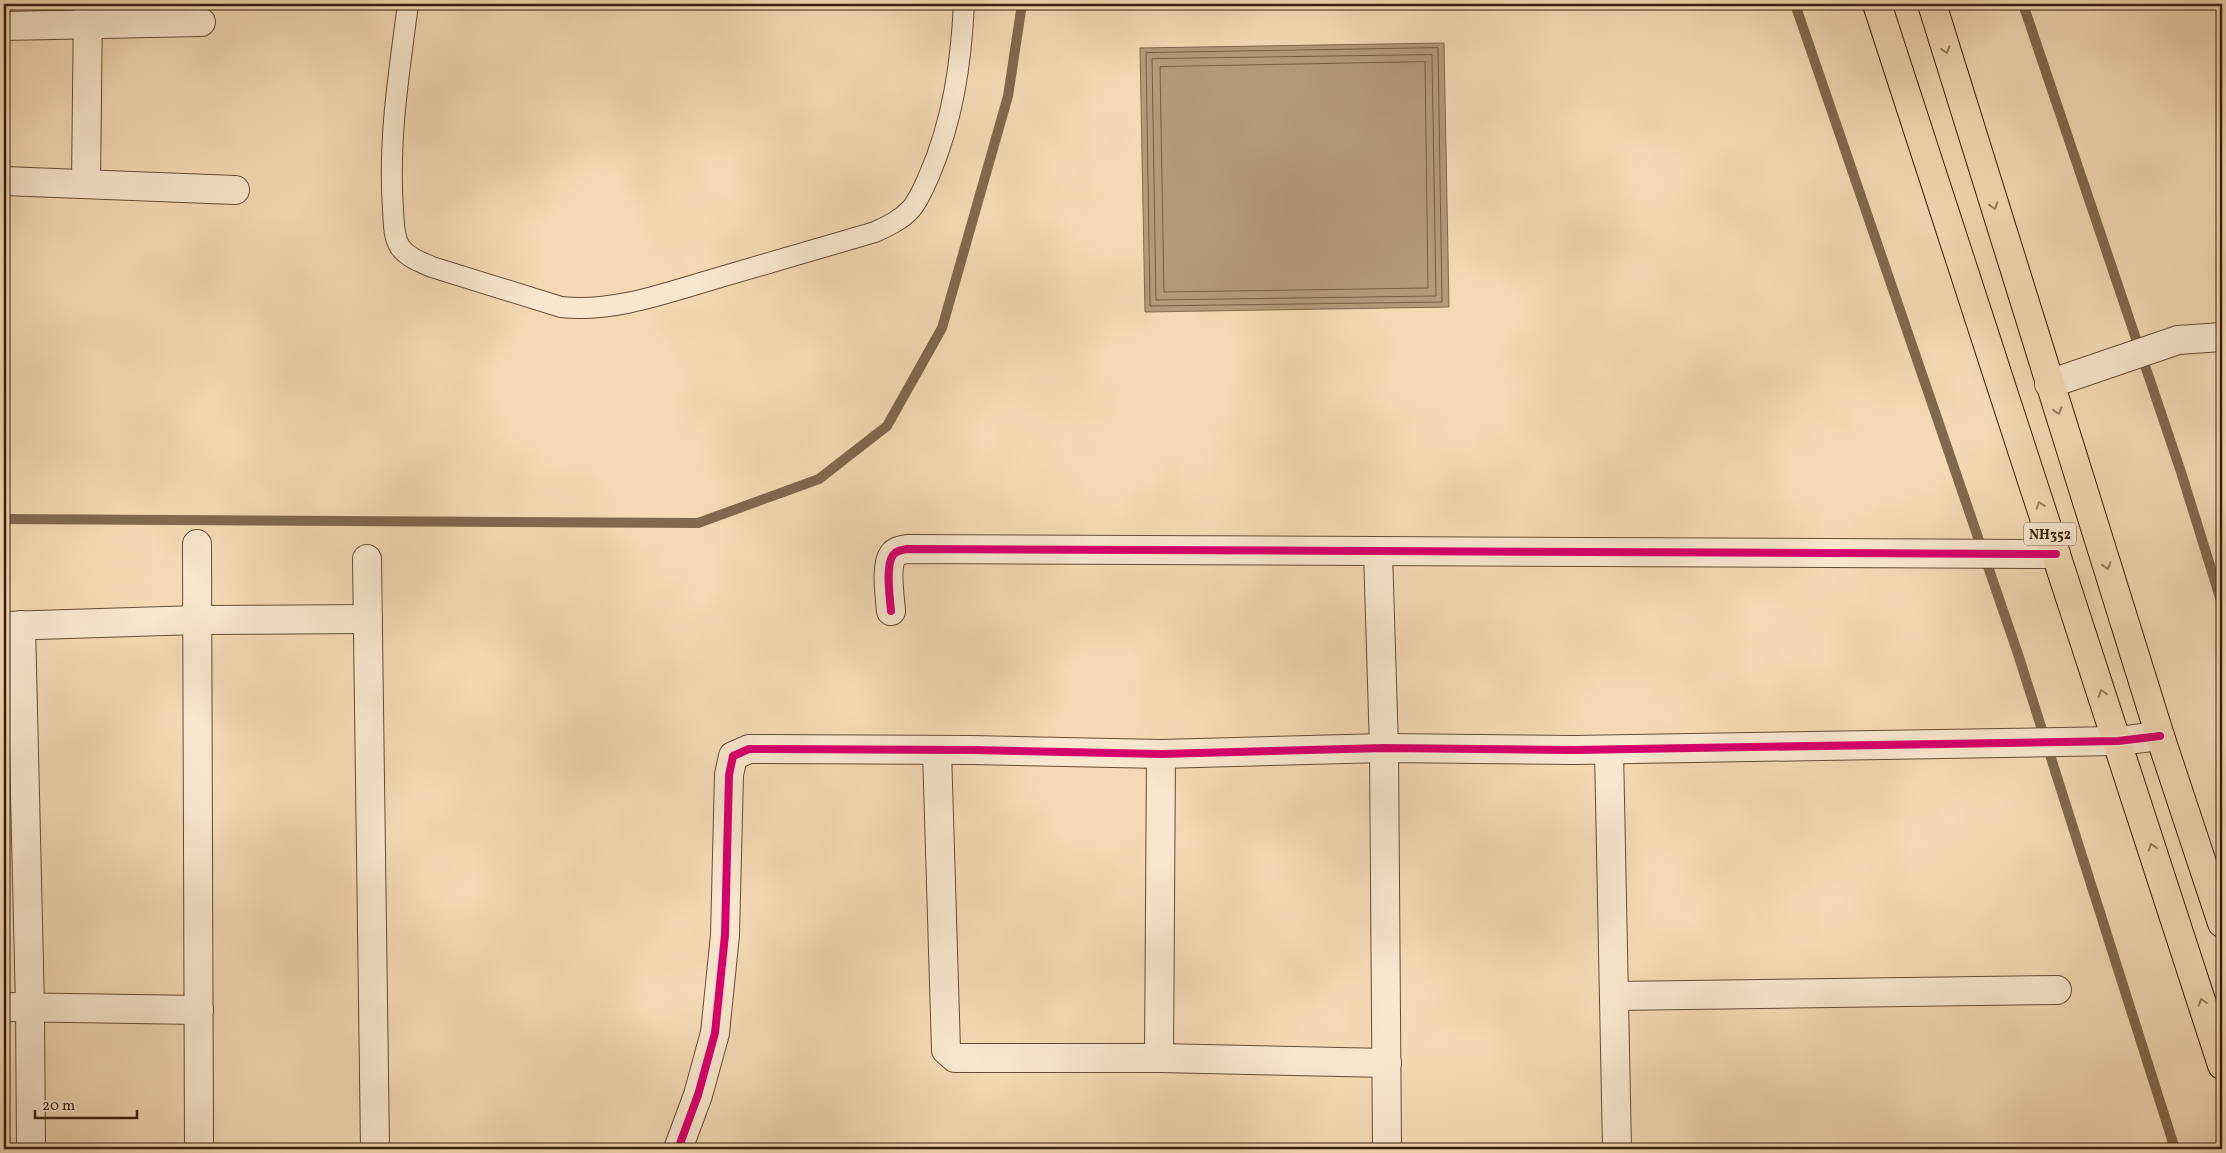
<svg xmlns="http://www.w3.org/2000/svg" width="2226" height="1153" viewBox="0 0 2226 1153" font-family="Vollkorn,serif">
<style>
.water{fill:#b4997b;stroke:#82684f}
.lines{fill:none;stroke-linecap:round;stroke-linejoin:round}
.shore{stroke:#765c44;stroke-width:1}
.stream{stroke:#82684f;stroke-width:10}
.service-casing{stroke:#664d36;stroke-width:22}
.minor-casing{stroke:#664d36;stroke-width:30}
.trunk-casing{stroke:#371e0c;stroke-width:30}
.service{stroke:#f8e6ce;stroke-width:20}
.minor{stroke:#f8e6ce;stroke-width:28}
.trunk{stroke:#f4d9b4;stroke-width:28}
.cycleway-casing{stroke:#f8e6ce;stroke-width:11}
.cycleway{stroke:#d6006c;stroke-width:8}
.oneway{stroke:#967c60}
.labels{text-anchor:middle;stroke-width:4;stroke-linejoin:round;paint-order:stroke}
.shield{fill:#f8e6ce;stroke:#715a46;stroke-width:1}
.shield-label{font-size:14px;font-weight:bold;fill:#371e0c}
</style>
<rect width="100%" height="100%" fill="#f4d9b4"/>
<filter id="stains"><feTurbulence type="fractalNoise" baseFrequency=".004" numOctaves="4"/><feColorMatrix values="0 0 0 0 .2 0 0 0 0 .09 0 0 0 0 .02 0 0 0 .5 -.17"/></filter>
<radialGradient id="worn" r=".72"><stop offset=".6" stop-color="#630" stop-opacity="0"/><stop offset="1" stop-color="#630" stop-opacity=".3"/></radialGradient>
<path class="water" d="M1444 43 1449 307 1145 312 1140 48Z"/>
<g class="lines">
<g class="shore">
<path d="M1438 48 1442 302 1150 306 1146 53Z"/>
<path d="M1432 55 1436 296 1156 300 1152 59Z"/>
<path d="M1425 62 1428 288 1164 292 1160 67Z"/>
</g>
<g class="stream">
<path d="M1795 4 2018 654 2175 1149"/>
<path d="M2023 4 2181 472 2222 604"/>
<path d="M4 519 698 523 819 479 887 426 942 328 1008 96 1022 4"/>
</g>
<g class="service-casing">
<path id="service" d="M408 4C399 73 388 140 393 210 394 222 393 236 400 247 408 258 421 262 432 267L561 307C612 313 666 293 714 279 768 263 821 248 875 232 888 226 901 220 911 209 919 200 924 187 929 176 953 120 961 64 964 4"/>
</g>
<g class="minor-casing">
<g id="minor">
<path d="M4 26 201 22"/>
<path d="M4 181 235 190"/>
<path d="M86 184 88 4"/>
<path d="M2049 384 2178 340 2222 337"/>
<path d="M197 544 199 1149"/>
<path d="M1378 552 1384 748 1387 1149"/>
<path d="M367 559 375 1149"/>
<path d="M891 611C890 598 885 566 893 555 896 551 901 550 907 549L2056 554"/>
<path d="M21 625 30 1007 31 1149"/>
<path d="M4 626 197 620 368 619"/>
<path d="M1609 750 1617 1149"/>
<path d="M937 751 946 1050 955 1058H1159L1387 1063"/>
<path d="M1614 996 2057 990"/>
<path d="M4 1007 199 1010"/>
<path d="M1159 1058 1161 754"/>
<path d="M678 1149 698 1095 715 1033 725 935 729 775 733 756 749 749 972 750 1161 754 1384 748 1574 750 2118 741 2160 736"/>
</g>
</g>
<g class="trunk-casing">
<g id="trunk">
<path d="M1877 4 2222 1065"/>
<path d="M1932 4 2160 736 2222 923"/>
</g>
</g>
<use href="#service" class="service"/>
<use href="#minor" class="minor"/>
<use href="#trunk" class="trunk"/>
<g class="cycleway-casing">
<g id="cycleway">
<path d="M891 611C890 598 885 566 893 555 896 551 901 550 907 549L2056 554"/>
<path d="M678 1149 698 1095 715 1033 725 935 729 775 733 756 749 749 972 750 1161 754 1384 748 1574 750 2118 741 2160 736"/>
</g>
</g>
<use href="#cycleway" class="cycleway"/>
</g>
<defs><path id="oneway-chevron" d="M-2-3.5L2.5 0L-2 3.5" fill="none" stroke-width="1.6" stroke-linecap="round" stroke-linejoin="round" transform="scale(1.25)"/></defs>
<g class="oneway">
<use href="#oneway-chevron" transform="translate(1946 50) rotate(73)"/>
<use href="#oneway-chevron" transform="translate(1994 206) rotate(73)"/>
<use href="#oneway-chevron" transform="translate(2058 411) rotate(73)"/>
<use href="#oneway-chevron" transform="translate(2040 505) rotate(-108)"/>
<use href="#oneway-chevron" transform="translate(2107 566) rotate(73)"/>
<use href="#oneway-chevron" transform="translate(2102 693) rotate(-108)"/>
<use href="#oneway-chevron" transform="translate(2152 847) rotate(-108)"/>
<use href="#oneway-chevron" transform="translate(2202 1002) rotate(-108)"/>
</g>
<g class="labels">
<rect class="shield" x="2024" y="522.5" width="52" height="23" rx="4"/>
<g class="shield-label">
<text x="2050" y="539">NH352</text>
</g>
</g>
<rect width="2226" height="1153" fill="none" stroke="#f4d9b4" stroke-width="20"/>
<rect x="5" y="5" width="2216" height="1143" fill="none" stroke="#371e0c" stroke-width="2.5"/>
<rect x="10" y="10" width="2206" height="1133" fill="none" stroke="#371e0c"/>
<path d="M35 1110v8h102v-8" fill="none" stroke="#371e0c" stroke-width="2.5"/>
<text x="42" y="1110" font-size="15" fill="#371e0c" stroke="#f8e6ce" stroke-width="4" paint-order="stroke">20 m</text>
<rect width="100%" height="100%" filter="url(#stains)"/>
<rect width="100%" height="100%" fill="url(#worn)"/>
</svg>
